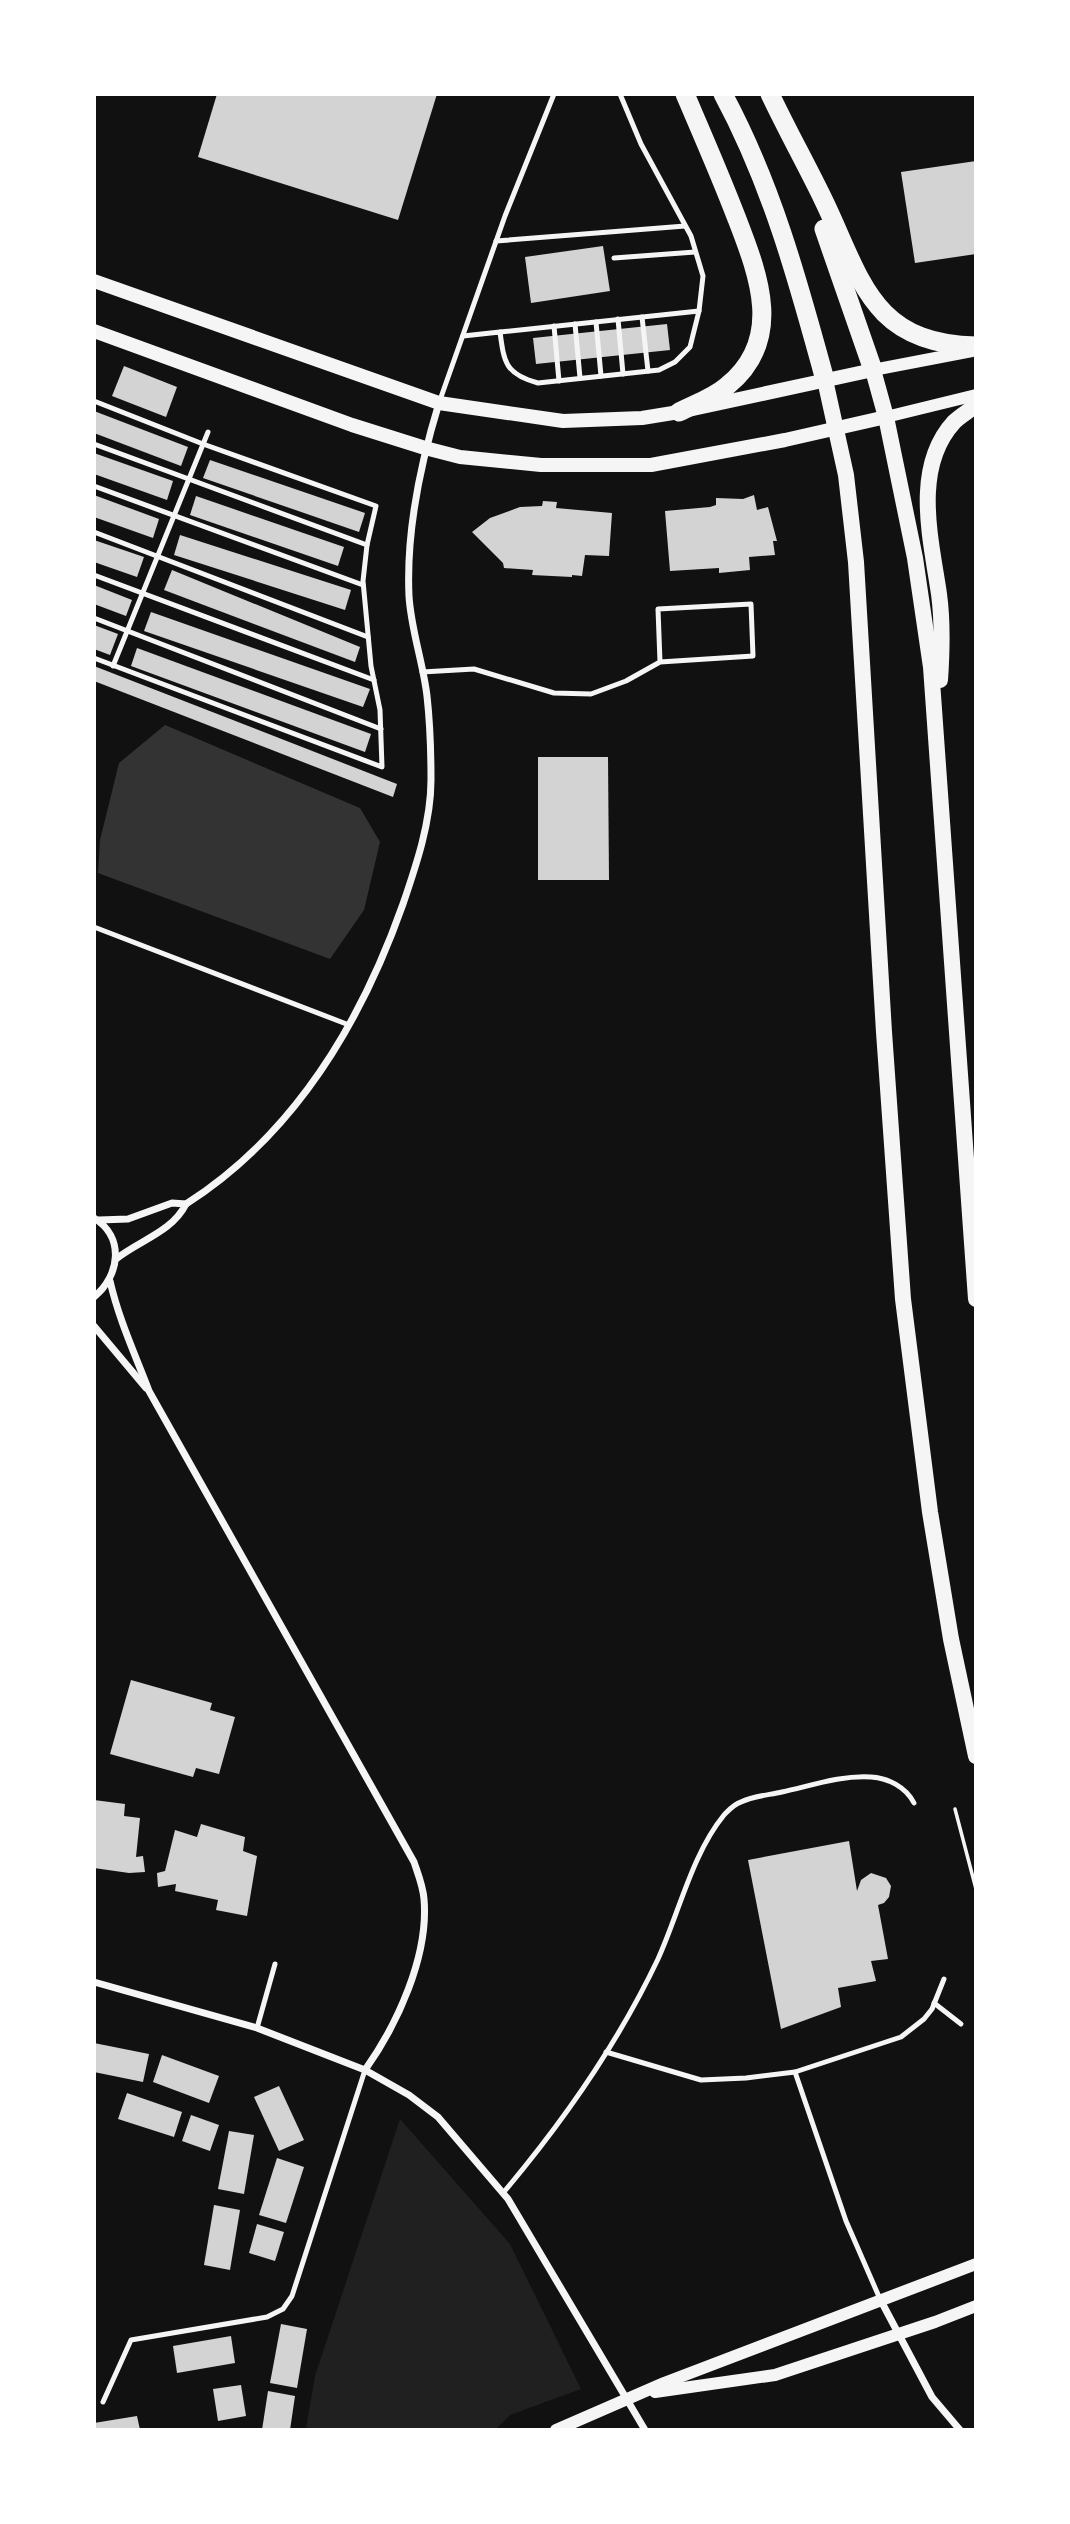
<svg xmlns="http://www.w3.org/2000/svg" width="1070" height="2524" viewBox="0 0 1070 2524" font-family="'Roboto Serif',serif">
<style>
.green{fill:#202020}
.water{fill:#333}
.building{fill:#d3d3d3}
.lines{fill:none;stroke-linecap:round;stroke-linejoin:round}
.path{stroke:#f5f5f5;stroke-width:3.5}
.service{stroke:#f5f5f5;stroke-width:5}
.minor{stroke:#f5f5f5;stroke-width:7}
.tertiary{stroke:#f5f5f5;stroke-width:12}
.secondary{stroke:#f5f5f5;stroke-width:14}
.primary{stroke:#f5f5f5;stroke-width:16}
.motorway{stroke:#f5f5f5;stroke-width:19}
</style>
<rect width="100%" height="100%" fill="#111"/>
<path class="green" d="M400 2119 510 2244 581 2389 510 2415 496 2429H306L315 2376Z"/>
<path class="water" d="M165 725 360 808 380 842 364 910 330 959 98 873 100 840 119 763Z"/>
<g class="building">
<path d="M217 94H437L398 220 198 157Z"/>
<path d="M976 161V254L915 263 901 172Z"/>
<path d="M603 246 610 291 531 303 525 257Z"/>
<path d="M667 324 670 350 536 364 533 338Z"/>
<path d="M124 366 177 387 166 417 112 396Z"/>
<path d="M94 411 188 447 181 466 94 433Z"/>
<path d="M94 453 173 481 167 500 94 474Z"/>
<path d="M210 460 365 513 359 532 203 478Z"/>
<path d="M94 495 159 519 153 538 94 517Z"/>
<path d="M754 495 757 510 768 507 777 541H773L775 555 749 557 750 570 719 573V568L670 571 665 511 710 507 716 505V498L743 499Z"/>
<path d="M196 496 344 547 338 566 190 515Z"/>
<path d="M543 501 557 502 556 508 612 513 609 556 585 555 582 576 572 575V577L532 575 533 570 504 568 503 563 472 532 490 518 520 507 542 506Z"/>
<path d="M180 535 351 590 345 610 174 555Z"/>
<path d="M94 540 144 557 137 577 94 562Z"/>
<path d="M172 570 360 647 355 662 164 590Z"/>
<path d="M94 585 132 600 126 616 94 604Z"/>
<path d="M151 612 370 689 363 707 144 631Z"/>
<path d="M94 625 118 634 110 655 94 649Z"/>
<path d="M137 648 371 734 365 752 131 666Z"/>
<path d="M94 666 397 784 393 797 94 681Z"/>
<path d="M538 757H608L609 880H538Z"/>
<path d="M131 1680 212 1703 210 1710 235 1717 219 1774 196 1768 193 1777 110 1754Z"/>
<path d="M94 1800 125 1804 124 1816 140 1818 136 1857 143 1856 145 1872 129 1873 94 1868Z"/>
<path d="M201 1824 245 1837 243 1851 257 1856 247 1916 216 1910 218 1900 175 1891 176 1884 158 1887 157 1873 165 1871 175 1830 197 1837Z"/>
<path d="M849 1841 857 1891 861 1880 871 1873 886 1878 891 1886 889 1897 884 1903 878 1905 888 1959 871 1961 876 1981 838 1988 841 2007 781 2029 748 1860Z"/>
<path d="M94 2043 149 2054 143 2082 94 2072Z"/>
<path d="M162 2055 219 2076 209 2103 153 2082Z"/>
<path d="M279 2086 304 2140 279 2151 254 2097Z"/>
<path d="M127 2093 182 2112 174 2137 118 2119Z"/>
<path d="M191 2115 219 2125 210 2151 182 2141Z"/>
<path d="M229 2131 254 2135 244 2194 218 2189Z"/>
<path d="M277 2158 304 2167 286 2223 259 2215Z"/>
<path d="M214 2205 240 2210 230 2270 204 2265Z"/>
<path d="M257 2224 284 2232 275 2261 249 2253Z"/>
<path d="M281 2324 307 2329 297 2388 270 2383Z"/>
<path d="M231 2336 235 2363 177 2373 173 2346Z"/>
<path d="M241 2385 246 2416 218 2421 213 2389Z"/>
<path d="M268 2391 295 2396 290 2430H262Z"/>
<path d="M137 2416 140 2430H94V2423Z"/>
</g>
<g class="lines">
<path class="path" d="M955 1809 976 1889"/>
<g class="service">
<path d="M496 241 685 226"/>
<path d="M614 258 695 252"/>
<path d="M642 317 648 371"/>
<path d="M618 319 623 374"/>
<path d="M596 322 601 376"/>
<path d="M575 324 580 378"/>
<path d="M554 326 559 381"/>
<path d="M500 332 699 311"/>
<path d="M463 336 500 332C504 362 505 374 538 383L659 370 675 362 690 347 699 311 703 276 691 236 641 144 620 94"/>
<path d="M440 400 505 216 554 94"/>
<path d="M94 401 203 444 376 506 367 545 363 581 371 666 380 710 382 767 94 658"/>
<path d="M94 444 367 545"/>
<path d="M94 486 363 585"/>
<path d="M94 532 368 637"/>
<path d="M94 575 374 680"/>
<path d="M94 618 381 729"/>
<path d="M113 666 208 432"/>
<path d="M422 672 474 669 554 693 591 694 626 681 660 662 753 656 751 604 658 609 660 662"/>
<path d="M94 927 349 1025"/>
<path d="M934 2003 961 2024"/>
<path d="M257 2028 275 1964"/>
<path d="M606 2052 701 2080 746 2078 795 2072 901 2037 924 2019 932 2009 944 1979"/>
<path d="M795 2072 846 2221 880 2299"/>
<path d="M503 2193C563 2122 618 2043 658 1959 679 1913 692 1854 724 1815 729 1810 734 1804 741 1802 753 1796 769 1795 782 1792 810 1786 841 1775 871 1777 888 1778 906 1787 914 1803"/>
<path d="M103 2402 131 2340 267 2317 283 2309 292 2296 365 2070"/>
</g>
<g class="minor">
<path d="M186 1204C294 1135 361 1023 403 904 416 866 431 822 431 780 431 753 430 723 427 696 423 662 411 630 409 596 406 531 420 465 439 403"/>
<path d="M94 1218C125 1237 120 1276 94 1297"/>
<path d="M99 1220 128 1219 172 1203 186 1204C172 1232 140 1240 116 1259"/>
<path d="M110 1281C119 1320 135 1354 149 1391L414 1862C418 1874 423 1886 424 1899 429 1956 397 2025 365 2070"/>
<path d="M94 1326 146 1388"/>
<path d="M94 1982 257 2028 365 2070 409 2095 438 2117 508 2199 645 2430"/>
<path d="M880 2299 932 2397 960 2430"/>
</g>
<g class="tertiary">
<path d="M873 370 972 351"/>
<path d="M886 417 976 395"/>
<path d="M655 2392 775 2375 935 2322 976 2306"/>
<path d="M556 2430 664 2383 976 2264"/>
</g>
<g class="secondary">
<path d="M94 281 439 403 563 421 642 418 679 412 873 370"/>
<path d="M94 331 352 425 425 448 460 457 541 465H651L785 440 886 417"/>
</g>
<g class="primary">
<path d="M873 370 886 417 915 558 931 667 976 1299"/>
<path d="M825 380 846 475 856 562 884 1032 903 1299 930 1512 951 1639 976 1756"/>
<path d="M940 680C942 651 943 623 939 594 931 539 912 468 954 422 960 416 969 411 976 405"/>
</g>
<g class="motorway">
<path d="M723 94C772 185 798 281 825 380"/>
<path d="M770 94C787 130 806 164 823 199 861 277 870 344 976 346"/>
<path d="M824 229 873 370"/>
<path d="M679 412C695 404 713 398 727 386 784 340 759 276 737 219 721 177 703 136 685 94"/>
</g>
</g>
<rect width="1070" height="2524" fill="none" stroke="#ffffff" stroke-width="192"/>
</svg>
